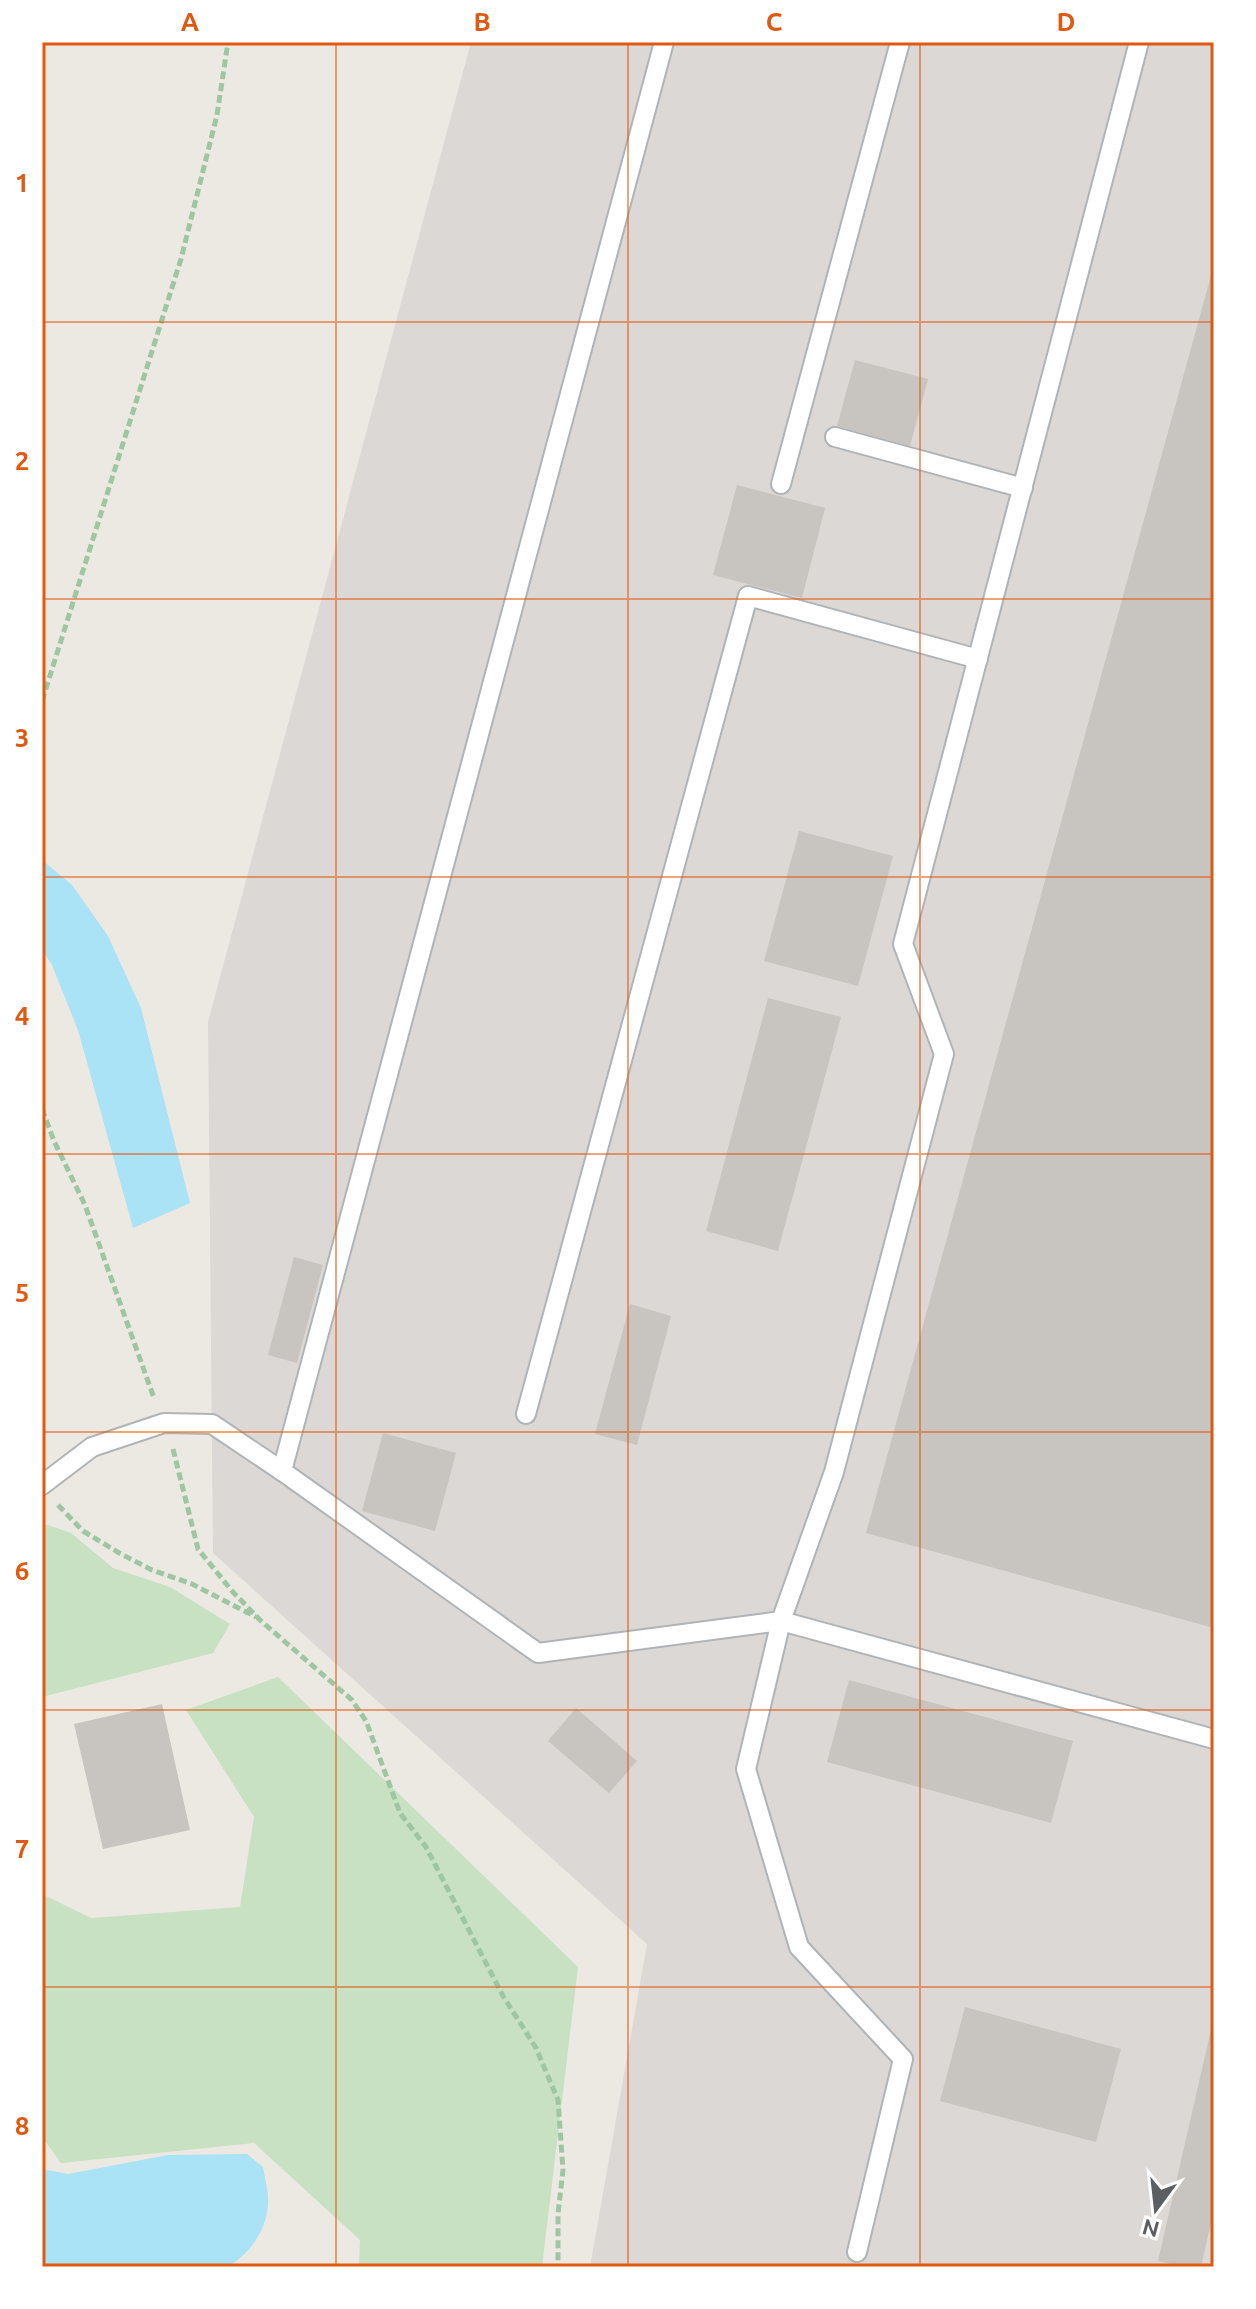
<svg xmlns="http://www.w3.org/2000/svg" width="1256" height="2309" viewBox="0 0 1256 2309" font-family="Ubuntu,sans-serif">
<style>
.industrial{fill:#dbd8d5}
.green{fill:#c7e1c2}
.water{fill:#aae2f6}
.building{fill:#c8c4c0}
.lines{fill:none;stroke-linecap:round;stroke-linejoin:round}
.lane-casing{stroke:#b0b4b7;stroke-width:22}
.path{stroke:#9fc6a3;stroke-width:5;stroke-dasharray:8 4;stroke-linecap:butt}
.lane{stroke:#fff;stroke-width:18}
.grid{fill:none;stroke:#e15910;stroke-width:2;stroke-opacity:0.55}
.neatline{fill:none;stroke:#e15910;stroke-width:3}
.grid-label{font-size:26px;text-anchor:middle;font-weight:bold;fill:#e15910}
</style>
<rect width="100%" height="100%" fill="#ece9e3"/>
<path class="industrial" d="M471 42H1214V2267H590L647 1944 213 1553 208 1022Z"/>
<g class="green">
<path d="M42 1523 71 1533 113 1568 170 1587 230 1624 213 1653 42 1697Z"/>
<path d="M278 1677 578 1967 542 2267H359L360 2240 254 2143 61 2163 42 2137V1894L91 1918 240 1907 254 1817 186 1710Z"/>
</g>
<g class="water">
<path d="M42 860 72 885 108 936 141 1008 190 1203 133 1228 78 1030 52 965 42 950Z"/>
<path d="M247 2154 263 2167C265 2179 269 2193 268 2205 266 2231 249 2255 227 2267H42V2169L68 2174 168 2155Z"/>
</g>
<g class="building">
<path d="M1213 268H1214V1628L866 1533Z"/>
<path d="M855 360 928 379 910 446 837 426Z"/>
<path d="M737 485 825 508 802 598 713 575Z"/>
<path d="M799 831 893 856 858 986 764 961Z"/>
<path d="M768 998 841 1017 778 1251 706 1231Z"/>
<path d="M294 1257 323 1265 297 1363 268 1355Z"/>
<path d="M630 1304 671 1316 637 1445 595 1434Z"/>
<path d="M383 1433 456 1453 435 1531 362 1511Z"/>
<path d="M849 1680 1073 1741 1051 1823 827 1762Z"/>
<path d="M162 1704 190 1830 103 1849 74 1724Z"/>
<path d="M576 1708 637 1761 609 1793 548 1741Z"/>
<path d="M965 2007 1121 2049 1096 2142 940 2101Z"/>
<path d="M1213 2021 1214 2209 1201 2267H1184L1158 2261Z"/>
</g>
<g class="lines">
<g class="lane-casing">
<g id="lane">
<path d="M664 42 282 1471 538 1653 781 1621 746 1769 799 1947 903 2059 857 2252"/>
<path d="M1139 42 903 944 944 1054 834 1472 781 1621 1214 1739"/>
<path d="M835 437 1023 488"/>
<path d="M781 484 900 42"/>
<path d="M526 1414 748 596 978 659"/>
<path d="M42 1485 92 1447 164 1423 212 1424 282 1471"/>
</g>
</g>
<g class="path">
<path d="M42 701 181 259 217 115 228 42"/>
<path d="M42 1109 54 1141 85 1205 154 1398"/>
<path d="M173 1449 198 1549 232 1591 260 1620 352 1700 366 1721 400 1813 426 1847 503 1996 536 2048 558 2100 563 2170 558 2214V2267"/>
<path d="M58 1505 83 1531 121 1554 152 1570 192 1584 256 1617"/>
</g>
<use href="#lane" class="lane"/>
</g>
<path class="grid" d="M336 42V2267M628 42V2267M920 42V2267M42 322H1214M42 599H1214M42 877H1214M42 1154H1214M42 1432H1214M42 1710H1214M42 1987H1214"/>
<rect width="1256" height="2309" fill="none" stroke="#ffffff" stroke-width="88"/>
<g transform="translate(1156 2209) rotate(195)" stroke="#ffffff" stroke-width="6" paint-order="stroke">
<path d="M0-6L14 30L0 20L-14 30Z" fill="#5b5f62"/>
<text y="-12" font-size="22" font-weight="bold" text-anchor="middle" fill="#5b5f62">N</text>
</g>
<rect x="44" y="44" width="1168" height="2221" class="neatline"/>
<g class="grid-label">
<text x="190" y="31">A</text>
<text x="482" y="31">B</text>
<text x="774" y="31">C</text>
<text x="1066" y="31">D</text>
<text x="22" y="192">1</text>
<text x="22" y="470">2</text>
<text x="22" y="747">3</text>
<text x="22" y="1025">4</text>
<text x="22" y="1302">5</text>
<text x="22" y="1580">6</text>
<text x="22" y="1858">7</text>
<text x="22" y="2135">8</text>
</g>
</svg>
